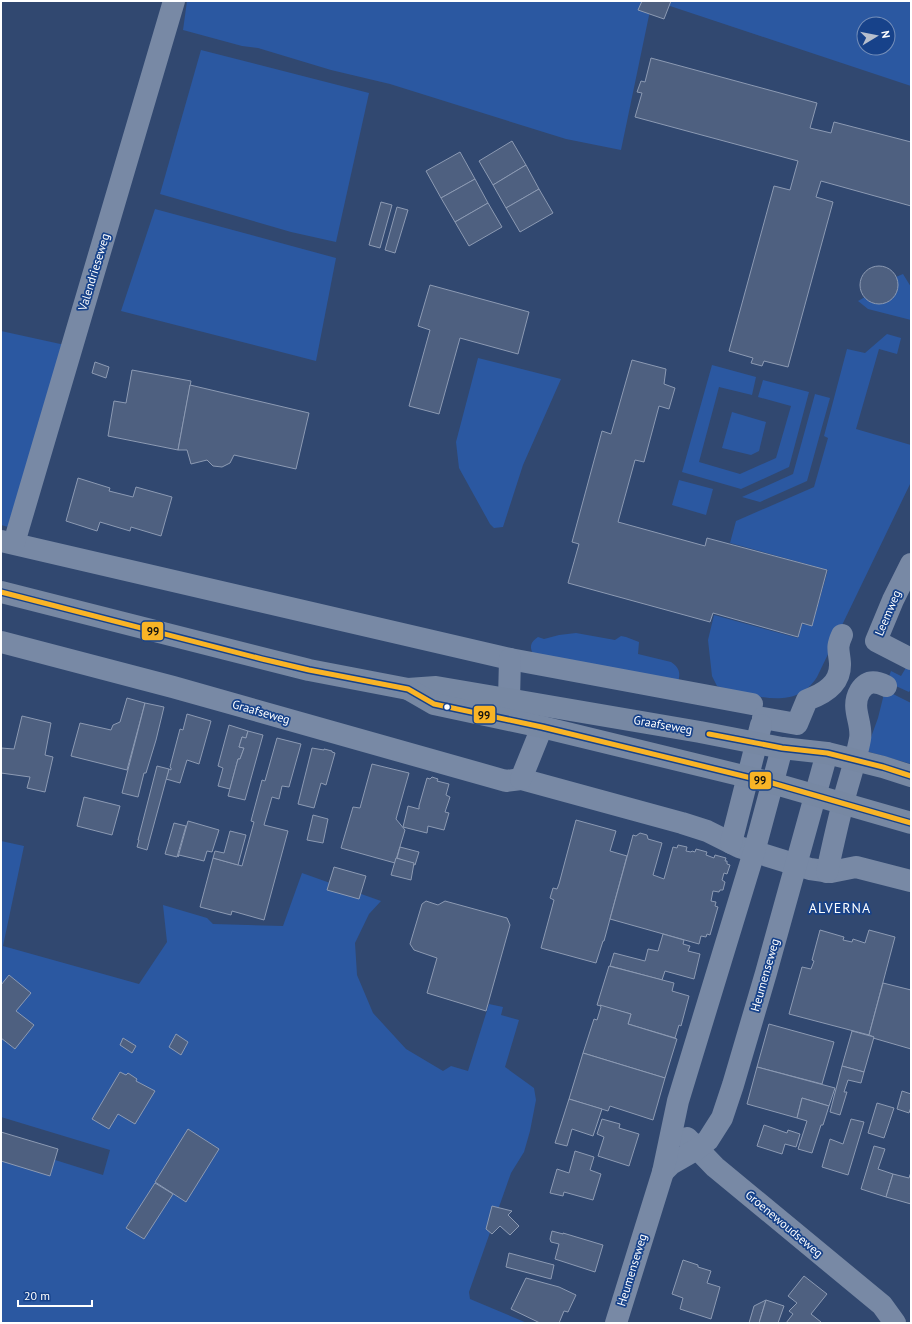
<svg xmlns="http://www.w3.org/2000/svg" width="912" height="1324" viewBox="0 0 912 1324" font-family="'PT Sans',sans-serif">
<style>
.green{fill:#2b58a1;fill-rule:evenodd}
.building{fill:#4e6080;stroke:#8c9ab3}
.lines{fill:none;stroke-linecap:round;stroke-linejoin:round}
.minor{stroke:#7889a5;stroke-width:22}
.major{stroke:#7788a3;stroke-width:22}
.bus-1-casing{stroke:#17428a;stroke-width:8}
.bus-1{stroke:#f9b426;stroke-width:5}
.bus-dot{fill:#fff;stroke:#17428a;stroke-width:1.5}
.labels{text-anchor:middle;stroke-width:3.5;stroke-linejoin:round;paint-order:stroke}
.street-label{font-size:12px;fill:#fff;stroke:#17428a}
.quarter-label{font-size:14px;letter-spacing:1px;fill:#fff;stroke:#17428a}
.line-badge{stroke:#17428a;stroke-width:1.5}
.pale-badge-label{font-size:11px;text-anchor:middle;font-weight:bold;fill:#111}
</style>
<rect width="100%" height="100%" fill="#314870"/>
<g class="green">
<path d="M187 1H652L621 150 566 139 390 84 331 70 258 48 242 46 183 30Z"/>
<path d="M655 1H911V86ZM864 24H888V48H864Z"/>
<path d="M201 50 369 93 336 242 291 232 160 194Z"/>
<path d="M155 209 336 258 316 361 121 311Z"/>
<path d="M903 274 911 287V320L868 309 858 301 865 297C879 314 901 297 896 277Z"/>
<path d="M1 331 65 345 12 528 1 525Z"/>
<path d="M887 334 901 338 897 354 879 349 856 429 911 445V482L817 677C795 712 754 695 722 688L717 686 712 676 708 640 714 615 798 638 802 624 812 626 828 570 730 543 736 521 814 487 828 438 824 436 847 349 865 353Z"/>
<path d="M478 358 561 379 523 465 503 527 494 528 490 524 459 468 456 442Z"/>
<path d="M712 365 756 377 752 395 719 387 699 462 740 474 776 458 791 406 758 397 763 380 809 392 789 467 741 489 682 472Z"/>
<path d="M815 394 830 398 807 481 760 502 742 497 793 474Z"/>
<path d="M732 412 766 422 759 451 751 455 722 448Z"/>
<path d="M679 480 713 489 706 515 672 505Z"/>
<path d="M576 633 615 640 621 636 626 637 639 642 638 654 671 662C679 667 681 673 678 682L534 655C529 648 530 642 538 637L544 639 559 635Z"/>
<path d="M907 666 911 669V689L909 692 887 682 891 671 901 676Z"/>
<path d="M885 690 911 703V764L866 751 878 718Z"/>
<path d="M1 841 24 846 3 946 139 984 167 942 163 905 207 918 213 924 283 926 302 873 381 901 369 914 355 943 357 975 373 1013 406 1049 443 1071 451 1066 468 1071 489 1004 503 1007 501 1015 519 1020 505 1067 534 1088 536 1100 530 1131 524 1152 511 1173 469 1292 470 1299 527 1323H1V1143L103 1175 110 1150 1 1117Z"/>
</g>
<g class="building">
<path d="M642 1H671L664 19 638 10Z"/>
<path d="M651 58 817 103 810 128 831 133 834 122 911 142V206L821 181 816 197 833 202 788 367 764 361 762 366 751 363 753 358 729 351 774 186 790 190 798 161 635 117 642 93 637 92 641 81 645 82Z"/>
<path d="M512 141 526 165 493 185 479 161Z"/>
<path d="M460 152 475 179 441 198 426 171Z"/>
<path d="M526 165 539 189 506 208 493 185Z"/>
<path d="M475 179 488 203 455 222 441 198Z"/>
<path d="M539 189 553 213 520 232 506 208Z"/>
<path d="M381 202 392 205 380 248 369 245Z"/>
<path d="M488 203 502 227 469 246 455 222Z"/>
<path d="M397 207 408 210 395 253 385 250Z"/>
<circle cx="879" cy="285" r="19"/>
<path d="M430 285 529 312 518 354 460 338 439 414 409 406 430 330 418 326Z"/>
<path d="M632 360 666 369 664 384 675 388 669 409 659 406 644 462 635 460 618 522 705 546 707 538 827 570 812 626 802 623 798 637 713 613 710 622 568 583 579 544 572 542 602 431 611 434Z"/>
<path d="M95 362 109 367 106 378 92 373Z"/>
<path d="M132 370 191 381 178 450 108 436 114 401 126 403Z"/>
<path d="M190 385 309 413 296 469 234 455 230 463 222 467 213 466 207 460 191 464 187 450H178Z"/>
<path d="M78 478 110 488 109 491 133 497 136 487 172 497 161 536 131 527 130 531 100 522 97 531 66 521Z"/>
<path d="M127 698 145 703 127 770 71 756 80 723 111 730 113 725 120 722Z"/>
<path d="M145 703 164 707 156 740 146 773H144L138 797 122 793Z"/>
<path d="M187 714 211 721 199 764 187 760 180 783 166 779 169 769 171 770V768L170 767 180 729 183 730Z"/>
<path d="M22 716 51 723 45 755 53 757 45 792 27 788 30 777 1 773V748L14 749Z"/>
<path d="M229 725 248 731 246 738 242 737 239 747 244 748 240 759H238L230 789 218 786 223 768 218 766Z"/>
<path d="M248 731 263 735 245 800 228 796 238 759H240L244 748 239 747 242 737 246 738Z"/>
<path d="M277 738 301 744 289 787 282 786 279 799 272 797 264 825 288 831 264 920 232 911 231 915 200 907 213 858 242 866 254 822 251 821 262 780 265 781Z"/>
<path d="M312 748 324 750V749L332 751V752L335 753 326 785 321 783 314 808 298 804Z"/>
<path d="M372 764 409 773 396 819 405 830 395 863 341 848 353 807 360 808Z"/>
<path d="M157 766 169 769 147 850 137 847 139 840H138Z"/>
<path d="M432 777 438 779 437 781 449 784 446 795 450 797 445 812 449 813 444 830 428 826 427 833 403 827 408 806 419 809V806L427 778 430 779Z"/>
<path d="M84 797 120 806 112 835 77 826Z"/>
<path d="M313 815 328 819 323 843 307 840Z"/>
<path d="M576 820 616 831 610 851 627 856 604 941H603L596 963 541 948 554 900 550 898 553 888 557 889 559 884Z"/>
<path d="M188 821 219 830 212 852 207 851 204 861 179 855 178 857Z"/>
<path d="M174 823 186 826 177 857 165 854Z"/>
<path d="M230 831 246 835 238 865 213 858 215 851 224 853Z"/>
<path d="M640 833 647 835 648 839 662 843 653 875 664 879 673 847 677 848 678 845 687 847 686 851 691 852 692 851 695 852 696 849 707 852 706 855 714 858 715 855 726 858 725 861H727V864L730 865 727 874 724 873 722 880 725 882 723 890H720L719 892 713 891 711 901 716 902 715 906 718 907 710 935 707 934 706 937 701 936 699 944 610 919 633 835 636 836Z"/>
<path d="M400 847 419 852 415 865 397 858Z"/>
<path d="M396 858 414 863 411 880 391 875Z"/>
<path d="M334 867 366 876 359 899 327 890Z"/>
<path d="M426 901 438 905 445 901 507 918 510 925 486 1011 427 993 437 958 414 950 410 944 422 904Z"/>
<path d="M820 930 844 937 843 940 852 942 853 939 865 943 869 930 895 937 869 1035 789 1014 802 967 811 969 814 961 812 960Z"/>
<path d="M663 934 684 940 683 944 690 946 688 951 700 954 694 979 665 971 662 980 610 966 614 953 645 961 648 949 658 951Z"/>
<path d="M609 966 674 983 672 991 689 996 681 1026 679 1025 675 1038 628 1024 631 1014 597 1005Z"/>
<path d="M9 975 31 993 16 1011 34 1025 15 1049 1 1038V985Z"/>
<path d="M883 983 911 990V1049L873 1038 874 1037 869 1035Z"/>
<path d="M600 1005 631 1014 628 1024 677 1039 665 1078 583 1053 594 1019 597 1020 601 1007Z"/>
<path d="M769 1024 834 1042 822 1084 757 1067Z"/>
<path d="M852 1031 874 1037 864 1072 842 1066Z"/>
<path d="M176 1034 188 1042 181 1055 169 1047Z"/>
<path d="M123 1038 136 1046 132 1053 120 1045Z"/>
<path d="M583 1053 665 1078 653 1120 610 1106 608 1111 569 1099Z"/>
<path d="M842 1066 864 1072 861 1083 848 1080 844 1092H847L840 1115 830 1112Z"/>
<path d="M757 1067 835 1088 829 1106 802 1098 797 1118 747 1104Z"/>
<path d="M120 1072 126 1075 128 1073 137 1079 136 1081 155 1091 135 1124 118 1114 109 1129 92 1119Z"/>
<path d="M902 1091 911 1094V1107L909 1113 897 1109Z"/>
<path d="M802 1098 829 1106 823 1125H821L812 1153 798 1149 807 1121 797 1118Z"/>
<path d="M569 1099 602 1109 593 1136 572 1129 567 1146 555 1143Z"/>
<path d="M877 1103 894 1108 884 1138 868 1133Z"/>
<path d="M602 1119 620 1124 619 1128 639 1134 629 1166 598 1156 604 1137 597 1134Z"/>
<path d="M851 1119 864 1122 848 1175 822 1167 830 1139 843 1144Z"/>
<path d="M764 1125 787 1133 788 1130 800 1134 796 1147 785 1144 782 1154 757 1146Z"/>
<path d="M188 1129 219 1149 186 1202 155 1182Z"/>
<path d="M1 1132 58 1149 50 1176 1 1161Z"/>
<path d="M874 1146 885 1149 878 1169 893 1174 886 1197 861 1189Z"/>
<path d="M575 1151 594 1157 590 1170 601 1174 593 1200 564 1192 563 1196 550 1193 557 1169 569 1173Z"/>
<path d="M911 1172V1204L886 1197 893 1174 909 1178Z"/>
<path d="M155 1183 173 1194 144 1239 126 1228Z"/>
<path d="M492 1206 512 1211 508 1215 519 1226 510 1235 500 1226 492 1234 486 1229Z"/>
<path d="M552 1231 563 1234V1233L603 1245 595 1272 555 1259 559 1244 551 1242 550 1239Z"/>
<path d="M509 1253 554 1265 551 1279 506 1267Z"/>
<path d="M683 1260 698 1265V1267L711 1271 707 1283 720 1287 711 1319 680 1309 683 1298 672 1294Z"/>
<path d="M804 1276 827 1294 811 1314 821 1322 820 1323H786L793 1314 789 1311 797 1303 788 1296Z"/>
<path d="M526 1278 559 1287 576 1295 568 1312 564 1311 559 1323H540L511 1309Z"/>
<path d="M766 1300 759 1323H749L754 1306Z"/>
<path d="M766 1300 784 1306 778 1323H759Z"/>
</g>
<g class="lines">
<g class="minor">
<path d="M1 541 510 659 752 704"/>
<path d="M14 543 174 1"/>
<path d="M911 564 893 600 876 641 911 659"/>
<path d="M1 642 173 687 506 781 521 779 682 823 707 831 739 847 810 869 831 872 856 867 911 881"/>
<path d="M509 699 510 659"/>
<path d="M763 718 797 724 807 700C824 694 841 684 840 663 839 650 836 648 842 635"/>
<path d="M521 779 542 727"/>
<path d="M731 843 761 725"/>
<path d="M827 872C832 849 837 826 843 803 848 782 856 761 860 739 863 723 850 708 860 691 867 680 876 681 886 686"/>
<path d="M687 1138 715 1167 882 1305 895 1323"/>
<path d="M663 1172 671 1164 697 1149 708 1140 722 1118 733 1085 766 973 827 753"/>
<path d="M616 1323 663 1172 678 1101 754 852 782 748"/>
</g>
<g class="major">
<path d="M1 592 309 670 408 689 436 687 700 732 782 748 827 753 883 767 911 776"/>
<path d="M408 689 434 704 542 727 772 783 911 823"/>
</g>
<g class="bus-1-casing">
<g id="bus-1">
<path d="M1 592 262 659 309 670 408 689 434 704 542 727 772 783 911 823"/>
<path d="M709 734 782 748 827 753 883 767 911 776"/>
</g>
</g>
<use href="#bus-1" class="bus-1"/>
</g>
<circle class="bus-dot" cx="447" cy="707" r="3.5"/>
<g class="labels">
<g class="street-label">
<text transform="translate(94 272) rotate(-73)" y="4">Valendrieseweg</text>
<text transform="translate(888 613) rotate(-67)" y="4">Leemweg</text>
<text transform="translate(261 712) rotate(16)" y="4">Graafseweg</text>
<text transform="translate(663 725) rotate(10)" y="4">Graafseweg</text>
<text transform="translate(765 975) rotate(-74)" y="4">Heumenseweg</text>
<text transform="translate(784 1224) rotate(40)" y="4">Groenewoudseweg</text>
<text transform="translate(632 1270) rotate(-73)" y="4">Heumenseweg</text>
</g>
<g class="quarter-label">
<text x="840" y="913">ALVERNA</text>
</g>
</g>
<g class="line-badge">
<rect x="141" y="621" width="23" height="20" rx="4" fill="#f9b426"/>
<rect x="473" y="705" width="23" height="19" rx="4" fill="#f9b426"/>
<rect x="749" y="771" width="23" height="19" rx="4" fill="#f9b426"/>
</g>
<g class="pale-badge-label">
<text x="153" y="635">99</text>
<text x="484" y="719">99</text>
<text x="760" y="784">99</text>
</g>
<rect width="912" height="1324" fill="none" stroke="#ffffff" stroke-width="4"/>
<g transform="translate(876 36) rotate(80)"><circle r="19" fill="#17428a" stroke="#748eb9"/>
<path d="M0-3L7 15L0 10L-7 15Z" fill="#b7bfcd"/>
<text y="-6" font-size="11" font-weight="bold" text-anchor="middle" fill="#ffffff">N</text>
</g>
<path d="M18 1300v6h74v-6" fill="none" stroke="#ffffff" stroke-width="2"/>
<text x="24" y="1300" font-size="12" fill="#ffffff" stroke="#17428a" stroke-width="3" paint-order="stroke">20 m</text>
</svg>
